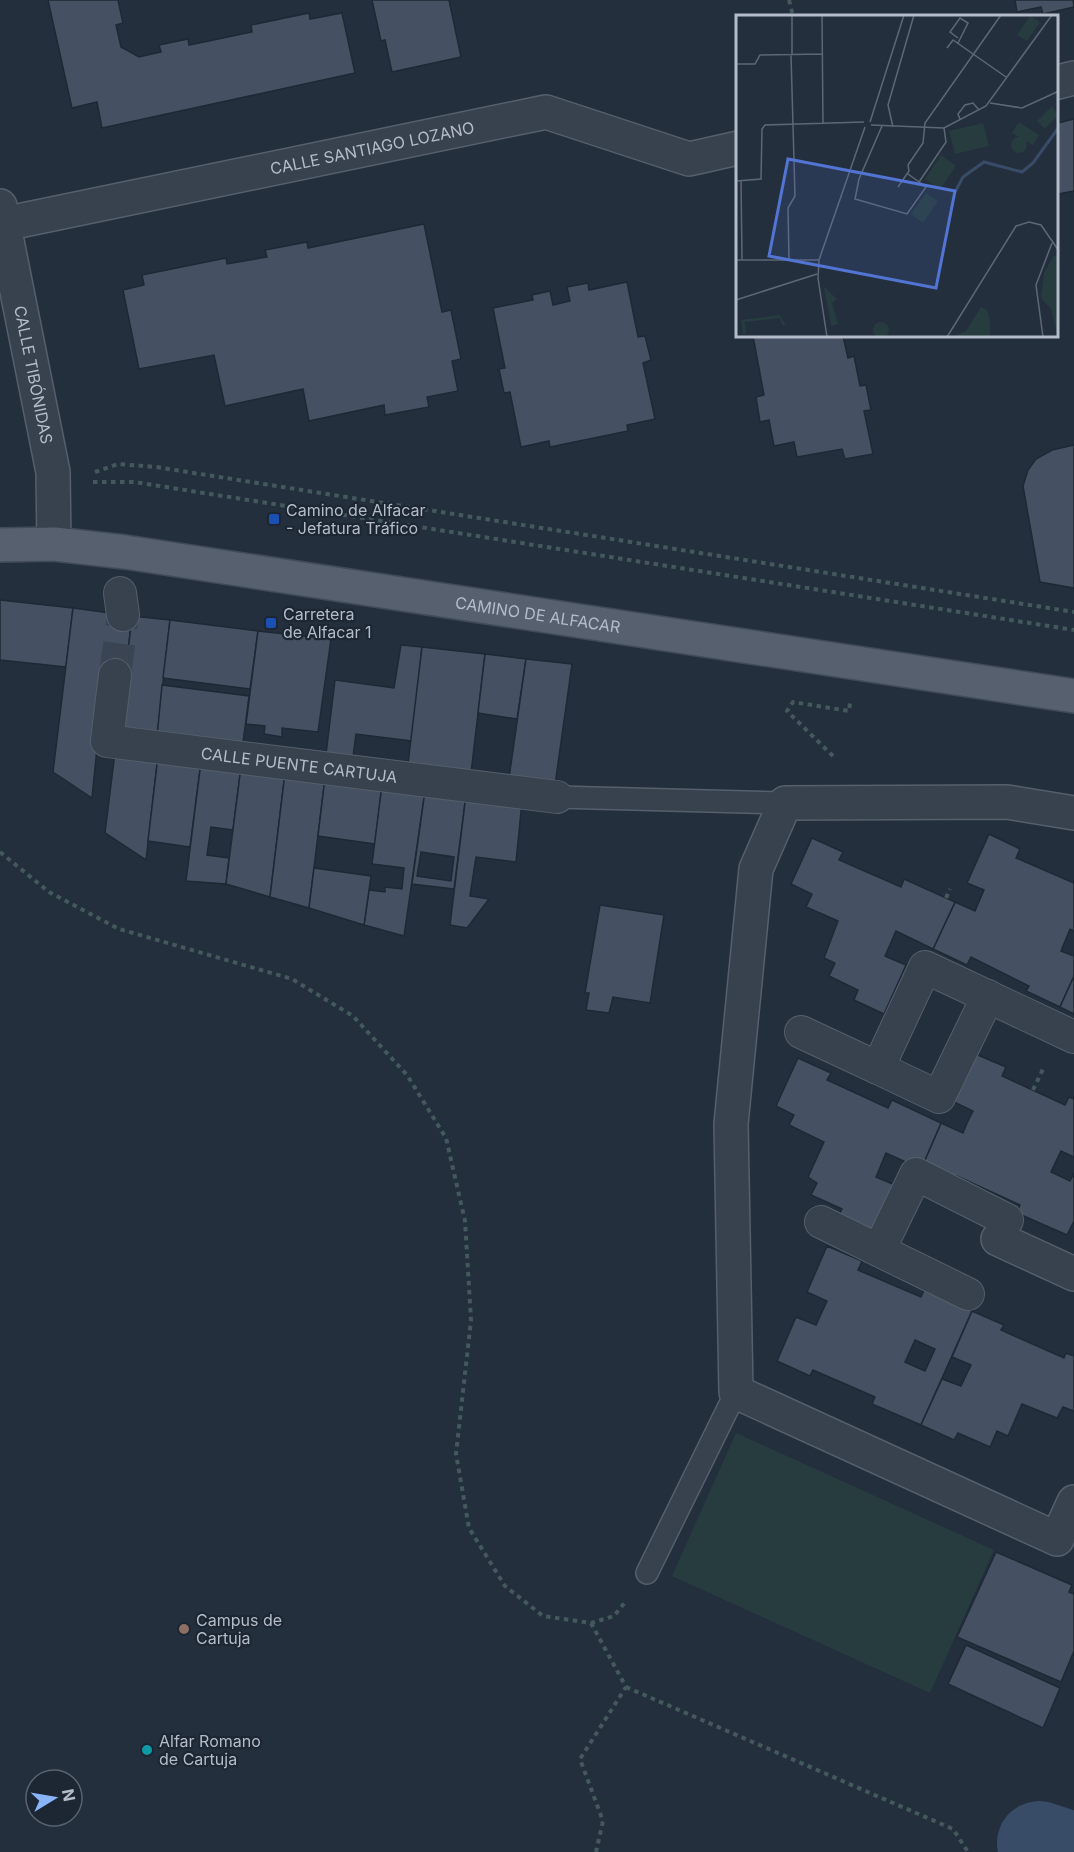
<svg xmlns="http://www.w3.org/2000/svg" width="1074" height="1852" viewBox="0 0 1074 1852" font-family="Inter,sans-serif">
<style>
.green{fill:#263c3f}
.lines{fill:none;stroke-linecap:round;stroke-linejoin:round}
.river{stroke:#394c67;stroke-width:84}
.building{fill:#455162;stroke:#1f2835;stroke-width:1.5;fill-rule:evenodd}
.pedestrian-tunnel{stroke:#3a4453;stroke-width:32;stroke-dasharray:32 16;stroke-linecap:butt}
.service-casing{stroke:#565f6c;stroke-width:24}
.pedestrian-casing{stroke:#565f6c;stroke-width:34}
.minor-casing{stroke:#565f6c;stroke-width:36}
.tertiary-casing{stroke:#565f6c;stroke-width:36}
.primary-casing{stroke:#414a57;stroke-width:36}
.path{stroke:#44595c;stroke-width:4;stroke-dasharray:4.5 4.5;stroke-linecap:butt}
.service{stroke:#38414e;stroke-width:21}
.pedestrian{stroke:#38414e;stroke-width:32}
.minor{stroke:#38414e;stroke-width:33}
.tertiary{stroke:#38414e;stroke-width:33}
.primary{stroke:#56606e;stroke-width:33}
.transit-dot{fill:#1a4fb4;stroke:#1d2633;stroke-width:2}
.education-dot{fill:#8d6e63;stroke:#1d2633;stroke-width:2}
.culture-dot{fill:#0f9aa8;stroke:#1d2633;stroke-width:2}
.labels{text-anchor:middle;stroke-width:4.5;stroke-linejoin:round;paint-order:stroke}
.street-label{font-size:16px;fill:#b4bcc9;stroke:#1d2633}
.poi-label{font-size:16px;fill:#b4bcc9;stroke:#1d2633;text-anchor:start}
.inset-river{fill:none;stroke:#394c67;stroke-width:3}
.inset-road{fill:none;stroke:#5e6776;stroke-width:1.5}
.view{fill:#5274d3;fill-opacity:0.15;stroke:#5274d3;stroke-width:3}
.inset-edge{fill:none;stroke:#b4bcc9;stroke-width:3}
</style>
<rect width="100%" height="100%" fill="#242f3e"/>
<path class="green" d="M736 1433 994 1550 930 1693 672 1576Z"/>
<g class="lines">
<path class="river" d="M1039 1843 1067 1852"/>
</g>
<g class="building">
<path d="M48 0H118L123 23 116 25 121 47 139 57 161 52 159 45 188 39 189 45 252 32 251 25 309 13 310 19 342 13 355 73 102 128 97 102 72 108Z"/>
<path d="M372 0H449L461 57 392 72 385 40 381 41Z"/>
<path d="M1015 0H1073L1074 7 1043 14 1041 7 1017 12Z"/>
<path d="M1074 119V191L1058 194V123Z"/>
<path d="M424 224 442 312 451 310 461 359 452 361 458 391 427 397 429 407 385 415 384 405 309 421 303 389 225 406 214 355 139 369 123 290 144 285 142 275 226 258 227 264 267 257 265 250 307 242 308 248Z"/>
<path d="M627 282 638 337 645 336 651 360 643 363 655 419 627 425 628 431 550 447 549 441 521 447 510 392 504 393 499 369 505 368 493 308 533 300 532 295 550 291 553 305 570 301 567 287 588 283 589 290Z"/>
<path d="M753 336H843L848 358 854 356 860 386 866 385 871 410 864 411 873 454 845 459 842 449 797 457 794 442 774 446 769 420 760 422 756 397 764 395Z"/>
<path d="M1074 445V588L1040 582 1023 486 1028 470 1036 459 1052 450Z"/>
<path d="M0 600 73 608 66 667 0 660Z"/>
<path d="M73 608 132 616 125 677 103 688 92 798 53 772Z"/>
<path d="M132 616 170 620 157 737 119 732Z"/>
<path d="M170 620 258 631 250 689 163 678Z"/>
<path d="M258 631 331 639 318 732 282 728V737L264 734 265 726 246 724Z"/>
<path d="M401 645 422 647 412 741 356 734 353 757 326 754 335 680 394 688Z"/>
<path d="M422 647 485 654 471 773 408 764Z"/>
<path d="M485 654 526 659 517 719 478 713Z"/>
<path d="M526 659 572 664 555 785 509 778Z"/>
<path d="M162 685 249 696 243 743 157 737Z"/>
<path d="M115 752 158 756 146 860 105 833Z"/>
<path d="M158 756 201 762 190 847 148 841Z"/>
<path d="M201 762 241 767 233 830 211 827 207 855 229 858 226 884 186 881Z"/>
<path d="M241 767 285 773 270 897 226 884Z"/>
<path d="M285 773 325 778 309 908 270 897Z"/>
<path d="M325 778 382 785 375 844 318 836Z"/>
<path d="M382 785 425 791 404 936 364 925 369 890 385 892V887L402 889 404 868 372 864Z"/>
<path d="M425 791 466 795 454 889 412 884ZM421 852 454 857 451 881 417 876Z"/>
<path d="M466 795 522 802 516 862 476 857 470 896 489 899 467 928 450 925Z"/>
<path d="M989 834 1020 849 1016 858 1074 883V931L1070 929 1061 951 1074 956V976L1060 1007 1026 991 1029 986 971 957 967 965 933 949 955 902 975 911 984 890 967 883Z"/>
<path d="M812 838 843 852 839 860 901 887 904 879 955 902 933 949 896 931 885 956 906 965 884 1014 854 1000 858 990 829 976 835 963 824 958 838 921 806 907 812 894 791 884Z"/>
<path d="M314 868 371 876 364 925 309 908Z"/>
<path d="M600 905 664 915 650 1003 613 997 609 1013 586 1010 589 993H585Z"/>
<path d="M1074 976V1014L1060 1007Z"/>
<path d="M973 1053 1006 1067 1002 1076 1065 1105 1069 1097 1074 1099V1157L1061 1151 1051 1172 1070 1181 1074 1173V1221L1067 1235 1017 1213 1020 1205 957 1176 954 1184 921 1169 941 1123 963 1133 967 1123 973 1111 952 1101Z"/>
<path d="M798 1058 831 1073 827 1080 888 1108 892 1100 941 1123 921 1169 886 1153 876 1177 895 1185 872 1234 838 1218 842 1209 811 1195 817 1183 808 1177 824 1142 789 1125 794 1115 776 1106Z"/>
<path d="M827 1246 862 1261 858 1270 921 1297 924 1290 972 1311 921 1425 872 1404 875 1397 813 1370 810 1376 777 1361 796 1317 816 1325 827 1301 807 1292ZM915 1340 935 1349 925 1371 905 1362Z"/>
<path d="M972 1311 1004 1325 1001 1330 1064 1358 1066 1353 1074 1356V1411L1063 1407 1057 1418 1022 1404 1008 1436 997 1431 990 1447 958 1433 954 1440 921 1425 942 1379 961 1386 971 1365 952 1357Z"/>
<path d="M996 1552 1072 1585 1069 1592 1074 1594V1651L1061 1682 957 1637Z"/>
<path d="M966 1645 1060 1688 1043 1728 948 1684Z"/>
</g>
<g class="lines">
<path class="pedestrian-tunnel" d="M115 675 123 615"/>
<g class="service-casing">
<g id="service">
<path d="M557 797 785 803"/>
<path d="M647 1573 736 1392"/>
</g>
</g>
<g class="pedestrian-casing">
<g id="pedestrian">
<path d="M120 593 123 615"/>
<path id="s1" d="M115 675 107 741 557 797"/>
<path d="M801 1032 878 1068 925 967 1074 1037"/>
<path d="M878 1068 939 1097 988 996"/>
<path d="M821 1222 968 1294"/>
<path d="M879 1250 916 1174 1007 1220"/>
</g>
</g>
<g class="minor-casing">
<g id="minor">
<path d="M1074 813 1007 802 785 803 756 869 731 1124 736 1392 1057 1539 1074 1502"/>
<path d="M998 1239 1074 1274"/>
</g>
</g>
<g class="tertiary-casing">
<g id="tertiary">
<path d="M1058 82 1074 78"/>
<path id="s2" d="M0 206 53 472 54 544"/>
<path id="s3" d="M4 224 546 112 689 159 738 148"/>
</g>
</g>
<g class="primary-casing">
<g id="primary">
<path id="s4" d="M0 545 54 544 125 552 1074 696"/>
</g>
</g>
<g class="path">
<path d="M789 0 793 16"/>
<path d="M95 472 118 464 156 467 1074 612"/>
<path d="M93 482H134L1074 630"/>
<path d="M833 756 787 711 793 702 849 711 850 703"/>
<path d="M0 852 49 892 119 929 292 979 353 1016 407 1075 446 1138 465 1221 471 1320 456 1454 469 1528 505 1586 543 1616 591 1623 614 1616 626 1601"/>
<path d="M946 898 950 889"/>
<path d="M1033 1090 1044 1067"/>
<path d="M591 1623 626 1687 580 1759 603 1821 596 1852"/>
<path d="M626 1687 953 1829 968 1852"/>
</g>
<use href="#service" class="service"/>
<use href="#pedestrian" class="pedestrian"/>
<use href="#minor" class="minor"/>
<use href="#tertiary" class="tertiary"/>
<use href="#primary" class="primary"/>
</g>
<g class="transit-dot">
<rect x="268" y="513" width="12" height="12" rx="3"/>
<rect x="265" y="617" width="12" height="12" rx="3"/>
</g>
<circle class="education-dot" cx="184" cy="1629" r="6"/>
<circle class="culture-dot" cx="147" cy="1750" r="6"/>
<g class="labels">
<g class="street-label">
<text dy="6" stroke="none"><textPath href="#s3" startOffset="376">CALLE SANTIAGO LOZANO</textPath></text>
<text dy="6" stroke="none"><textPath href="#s2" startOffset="172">CALLE TIBÓNIDAS</textPath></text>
<text dy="6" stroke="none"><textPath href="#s4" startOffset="543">CAMINO DE ALFACAR</textPath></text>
<text dy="6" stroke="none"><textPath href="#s1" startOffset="260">CALLE PUENTE CARTUJA</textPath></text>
</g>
<g class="poi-label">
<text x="286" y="516">Camino de Alfacar<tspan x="286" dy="18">- Jefatura Tráfico</tspan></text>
<text x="283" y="620">Carretera<tspan x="283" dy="18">de Alfacar 1</tspan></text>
<text x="196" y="1626">Campus de<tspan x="196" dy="18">Cartuja</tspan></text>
<text x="159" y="1747">Alfar Romano<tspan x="159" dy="18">de Cartuja</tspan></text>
</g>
</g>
<g transform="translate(736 15)">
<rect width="322" height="322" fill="#242f3e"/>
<path d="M294 1 304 7 291 26 281 20ZM316 91 322 100 309 114 301 106ZM283 107 303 120 297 130 276 118ZM247 108 253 131 219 139 213 116ZM275 130a8 8 0 1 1 16 0a8 8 0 1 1-16 0ZM205 140 220 151 204 174 189 164ZM190 178 202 186 187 208 175 199ZM318 240 322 243V322L315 294 305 283 308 258ZM88 272 101 284 96 288 102 309 95 311ZM245 292 251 295 254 305V322H216L230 316ZM43 300 50 310H46L44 303 9 307 10 318 7 319 5 305ZM137 315a8 8 0 1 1 16 0a8 8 0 1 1-16 0Z" fill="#263c3f"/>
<path class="inset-river" d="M218 179 227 162 248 147 286 157 297 148 323 112"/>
<path class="inset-road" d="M56 0V40M86 0 87 109M222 23 214 17 224 3 232 8 222 28M211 33 217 25 270 62M0 49H19L24 40 86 39M254 88 286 93 323 76M224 104 222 99 229 90 237 88 243 95M134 107 168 0M135 110 208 113 250 91 316 0M146 111 123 164 119 184 171 199 190 172 172 159M157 112 152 90 178 0M0 166 25 164 26 114 29 110 128 107M5 166 6 245M183 167 210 127 208 113M162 172 173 156 172 150 187 128 189 108 265 0M53 244 52 193 59 181 55 40M0 245H83M0 285 81 259M91 322 82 263 83 245 129 112M211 322 280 211 293 207 305 210 323 236M307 322 300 270 316 228"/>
<path class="view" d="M52 144 219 176 200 273 33 241Z"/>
<rect width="322" height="322" class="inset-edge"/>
</g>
<g transform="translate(54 1798) rotate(79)"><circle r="28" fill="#1d2633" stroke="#59626f" stroke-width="1.5"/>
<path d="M0-4.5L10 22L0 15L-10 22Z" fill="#8ab4f8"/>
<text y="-9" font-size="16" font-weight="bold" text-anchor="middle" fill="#b4bcc9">N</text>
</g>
</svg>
